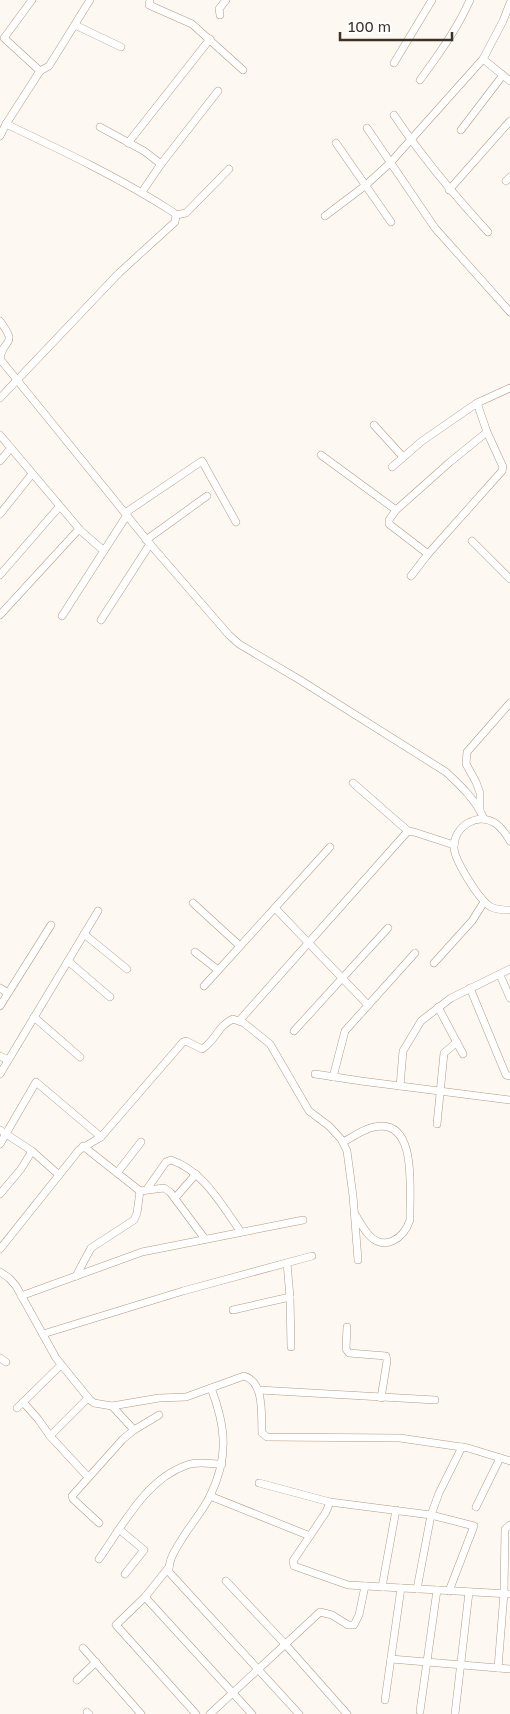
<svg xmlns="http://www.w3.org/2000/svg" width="510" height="1714" viewBox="0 0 510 1714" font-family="'Golos Text',sans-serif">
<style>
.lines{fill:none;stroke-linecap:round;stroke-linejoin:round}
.minor-casing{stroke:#b49a81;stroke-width:8}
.minor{stroke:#fff;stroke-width:7}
</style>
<rect width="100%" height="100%" fill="#fef8f2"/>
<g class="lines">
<g class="minor-casing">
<g id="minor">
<path d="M32 0 4 38 40 71"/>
<path d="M150 0 149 5 192 24 243 70"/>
<path d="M220 15 219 9 226 0"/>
<path d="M75 25 121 47"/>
<path d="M483 59 510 81"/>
<path d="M394 63 432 0"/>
<path d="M420 80C439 54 457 29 470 0"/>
<path d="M394 115C422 157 454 195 488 232"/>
<path d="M6 124C63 151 120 178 173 212L176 215"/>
<path d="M100 127 144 151 161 164"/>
<path d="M367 128 435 228 510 312"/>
<path d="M461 130 503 75"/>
<path d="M0 136 6 124 40 71 49 66 90 0"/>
<path d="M128 143 210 39"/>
<path d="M336 143 391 222"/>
<path d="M506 181 510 177"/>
<path d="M449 190 510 121"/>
<path d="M142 192 161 164 218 91"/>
<path d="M176 215 186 213 229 169"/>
<path d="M325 216 366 185 390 163 483 59 503 21 510 3"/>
<path d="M0 321C19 347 3 337 0 359L150 544 229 635 239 644 300 680 446 772C461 786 476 800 484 819"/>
<path d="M0 398 119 273 175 222 176 215"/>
<path d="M477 403 487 432 503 467 502 471 428 554 389 524V520L396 510 450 462 487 432"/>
<path d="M374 425 403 457"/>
<path d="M0 435 81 531 104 551"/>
<path d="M321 455 396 510"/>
<path d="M0 461 11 448"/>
<path d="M392 467 422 441 477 403 510 388"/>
<path d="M125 513 202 461 236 522"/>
<path d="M0 514 32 474"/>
<path d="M146 540 207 496"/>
<path d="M472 541 510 579"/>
<path d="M0 575 59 507"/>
<path d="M411 576 428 554"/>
<path d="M0 615 79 529"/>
<path d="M62 616 127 515"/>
<path d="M101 620 150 544"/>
<path d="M353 783 408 831"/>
<path d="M480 810V793L476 782 466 764 467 752 510 703"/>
<path d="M510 841C506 834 502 828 495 823 477 812 455 826 454 846 453 859 480 901 491 907 497 910 503 910 510 910"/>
<path d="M193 903 240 946"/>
<path d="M275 908 368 1005"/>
<path d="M84 934 127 969"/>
<path d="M195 952 218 970"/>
<path d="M68 961 110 997"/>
<path d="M434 963 472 921 484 902"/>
<path d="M500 975 510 998"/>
<path d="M204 986 330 847"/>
<path d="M0 988 8 993"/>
<path d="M470 988 506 1075 510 1076"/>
<path d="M0 1006 51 925"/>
<path d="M438 1007 463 1054"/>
<path d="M34 1017 80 1057"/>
<path d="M239 1021 408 831 414 832 454 845"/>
<path d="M294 1031 388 928"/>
<path d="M0 1056 8 1060"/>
<path d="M0 1074 98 911"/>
<path d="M315 1074 361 1081 510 1100"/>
<path d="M333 1077 345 1031 415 953"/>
<path d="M400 1086 403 1051 421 1021 451 998 510 969"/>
<path d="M437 1124 444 1053 457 1042"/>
<path d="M0 1130 32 1151 59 1175"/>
<path d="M343 1142C353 1137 363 1129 374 1127 419 1117 409 1193 410 1220 404 1238 384 1253 368 1234 363 1228 359 1221 355 1214"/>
<path d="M0 1144 36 1082 101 1137"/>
<path d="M83 1146 140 1191 164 1188 170 1192 205 1239"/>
<path d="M117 1173 141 1142"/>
<path d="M147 1189 166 1162 171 1160C204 1171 222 1206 241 1232"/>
<path d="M0 1194 21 1169 32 1151"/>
<path d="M175 1198 196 1174"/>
<path d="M0 1249 79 1150 101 1137 183 1042 186 1041 202 1049C216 1041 217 1026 233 1019L244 1023 270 1044 309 1111 329 1126 341 1139 347 1151 353 1196 358 1260"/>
<path d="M287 1263 290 1297 291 1347"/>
<path d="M0 1272 9 1278 16 1286 56 1358 90 1400 94 1403 112 1406 159 1398 186 1397 244 1376C265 1382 261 1416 262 1433L267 1437 400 1438 468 1448 510 1461"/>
<path d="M76 1276 91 1248 134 1220 137 1213 140 1191"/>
<path d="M21 1296 142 1252 303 1220"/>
<path d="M233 1310 290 1297"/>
<path d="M347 1327 346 1349 349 1353 386 1356 387 1361 381 1398"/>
<path d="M43 1334 183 1291 312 1256"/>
<path d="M0 1358 6 1362"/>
<path d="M211 1388C226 1427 229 1457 210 1496 204 1509 193 1522 185 1534 178 1546 168 1558 169 1572L299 1714"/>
<path d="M259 1390 435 1400"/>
<path d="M23 1402 38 1419 50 1436 88 1477"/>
<path d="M112 1406 134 1430"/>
<path d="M17 1408 61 1365"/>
<path d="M50 1436 88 1398"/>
<path d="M259 1483 330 1502 431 1515 417 1589"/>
<path d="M210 1496 310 1536"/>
<path d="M330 1502 326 1512 293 1561 294 1566 348 1585 510 1594"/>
<path d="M476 1507 500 1458"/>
<path d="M99 1523 73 1499 72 1496 123 1439 134 1430 159 1415"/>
<path d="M120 1530 144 1550 125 1574"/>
<path d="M99 1559C123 1525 146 1479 187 1465 198 1461 210 1464 222 1464"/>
<path d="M169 1567 145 1597 116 1625 196 1714"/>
<path d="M226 1581 285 1644 347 1714"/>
<path d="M382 1587 396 1510"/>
<path d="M449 1591 474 1526 431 1515 439 1493 462 1447"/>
<path d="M145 1597 252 1714"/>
<path d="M83 1648 141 1714"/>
<path d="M391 1659 510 1669"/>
<path d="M498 1668 504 1593 505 1529 510 1525"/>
<path d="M77 1680 96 1662"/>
<path d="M385 1700 401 1588"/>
<path d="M420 1711 437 1590"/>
<path d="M87 1712 89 1714"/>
<path d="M210 1714 320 1612 332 1615 348 1625H354L359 1615 365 1586"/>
<path d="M455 1714 469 1592"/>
</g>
</g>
<use href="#minor" class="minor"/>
</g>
<path d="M340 32v8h112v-8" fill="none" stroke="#3d3228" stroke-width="2.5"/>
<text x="348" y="32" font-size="15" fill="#3d3228" stroke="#ffffff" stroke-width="4" paint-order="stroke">100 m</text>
</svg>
